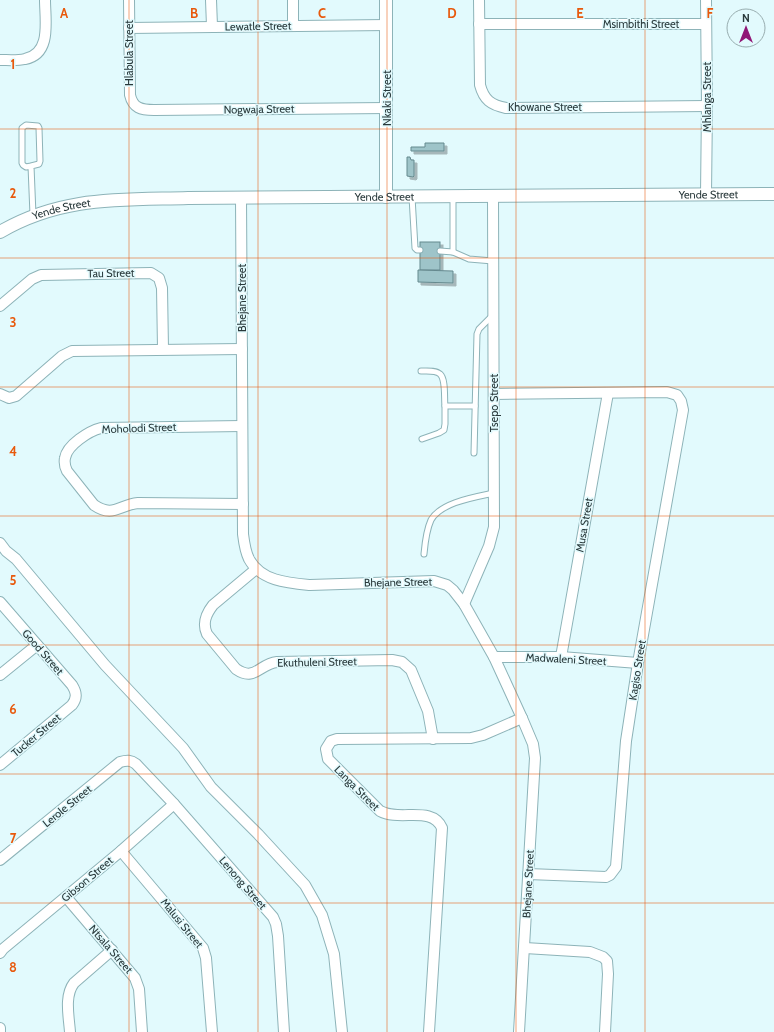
<svg xmlns="http://www.w3.org/2000/svg" width="774" height="1032" viewBox="0 0 774 1032" font-family="Cabin,sans-serif">
<style>
.building{fill:#9ec4c9;stroke:#65898e;filter:url(#shadow)}
.lines{fill:none;stroke-linecap:round;stroke-linejoin:round}
.service-casing{stroke:#8db3b8;stroke-width:7}
.minor-casing{stroke:#8db3b8;stroke-width:12}
.tertiary-casing{stroke:#8db3b8;stroke-width:14}
.service{stroke:#fff;stroke-width:5}
.minor{stroke:#fff;stroke-width:10}
.tertiary{stroke:#fff;stroke-width:12}
.grid{fill:none;stroke:#e8590c;stroke-width:1;stroke-opacity:0.55}
.labels{text-anchor:middle;stroke-width:3;stroke-linejoin:round;paint-order:stroke}
.street-label{font-size:11px;fill:#29393b;stroke:#e2fafd}
.grid-label{font-size:13px;text-anchor:middle;font-weight:bold;fill:#e8590c;stroke:#e2fafd;stroke-width:3;stroke-linejoin:round;paint-order:stroke}
</style>
<defs>
<filter id="shadow"><feDropShadow dx="3" dy="3" stdDeviation="0" flood-color="#0004"/></filter>
</defs>
<rect width="100%" height="100%" fill="#e2fafd"/>
<g class="building">
<path d="M425 143H444V151H411V147H425Z"/>
<path d="M407 157H410L411 160H414V176L413 177 407 176Z"/>
<rect x="420" y="242" width="20" height="28"/>
<path d="M418 270 453 271V283L418 282Z"/>
</g>
<g class="lines">
<g class="service-casing">
<g id="service">
<path d="M31 166 26 167 23 165 22 163V128L26 125 38 126 39 128 40 161 39 164 31 166 33 215"/>
<path d="M412 197 415 248 417 250H420"/>
<path d="M440 251 453 252 469 259 493 261"/>
<path d="M453 252V196"/>
<path d="M421 371C427 371 436 370 440 374 446 379 444 399 445 406H475"/>
<path d="M422 439 439 433 444 430 445 424V406"/>
<path d="M474 453 477 334 479 329 492 316"/>
<path d="M424 554C425 543 426 531 431 520 441 502 476 497 494 493"/>
</g>
</g>
<g class="minor-casing">
<g id="minor">
<path d="M129 0 130 95C133 108 141 110 154 110L387 108"/>
<path d="M211 0 212 26"/>
<path d="M293 0V25"/>
<path d="M479 0 480 85C484 100 491 105 506 108L707 106"/>
<path d="M706 0 707 106 706 194"/>
<path d="M479 24H706"/>
<path d="M129 28 387 25"/>
<path d="M0 60C8 60 17 61 25 59 52 54 45 20 45 0"/>
<path d="M241 198 243 534C244 542 245 551 249 559 261 581 287 583 310 585L434 581 447 585 453 590 464 604 494 657 522 718 533 744 535 758 519 1032"/>
<path d="M0 306 32 279 41 275 151 273 159 278 162 288 163 349"/>
<path d="M0 394 9 398 16 396 62 356 72 351 242 349"/>
<path d="M494 394 667 392 677 395 681 401 683 410 638 663 626 741 616 867 610 875 606 877 528 874"/>
<path d="M242 426 101 428C89 431 67 445 65 458 64 463 65 467 67 471L94 505C113 518 119 505 138 503L243 504"/>
<path d="M0 543 6 551 16 559 105 665 183 748 211 787 258 834 305 885 322 915 334 954 342 1032"/>
<path d="M256 569 213 605C206 614 202 623 207 634L236 669C255 682 259 664 277 662L392 660 402 662 411 670 428 711 433 739"/>
<path d="M0 602 72 685C77 693 77 698 72 705L0 765"/>
<path d="M464 604 489 546 494 527 493 196"/>
<path d="M494 657H561L638 663"/>
<path d="M561 657 608 393"/>
<path d="M0 675 37 645"/>
<path d="M121 851 203 948 206 958 212 1032"/>
<path d="M0 860 120 762C127 760 131 760 136 764L174 804 273 917 276 924 278 936 284 1032"/>
<path d="M66 897 135 978 139 989 142 1032"/>
<path d="M525 948 590 952 603 957 607 961 608 974 605 1032"/>
<path d="M0 953 3 949 121 851 174 804"/>
<path d="M0 1028V1032"/>
<path d="M70 1032C69 1017 64 996 74 983L112 950"/>
<path d="M429 1032 442 828C432 805 400 822 380 811L328 759 326 749 331 741 337 739 471 738 483 735 522 718"/>
</g>
</g>
<g class="tertiary-casing">
<g id="tertiary">
<path d="M386 0V197"/>
<path id="s1" d="M0 232C62 196 119 200 188 198L774 194"/>
</g>
</g>
<use href="#service" class="service"/>
<use href="#minor" class="minor"/>
<use href="#tertiary" class="tertiary"/>
</g>
<path class="grid" d="M129 0V1032M258 0V1032M387 0V1032M516 0V1032M645 0V1032M0 129H774M0 258H774M0 387H774M0 516H774M0 645H774M0 774H774M0 903H774"/>
<g class="labels">
<g class="street-label">
<text x="641" y="28">Msimbithi Street</text>
<text transform="translate(258 26) rotate(-1)" y="4">Lewatle Street</text>
<text transform="translate(129 53) rotate(-90)" y="4">Hlabula Street</text>
<text transform="translate(707 97) rotate(-90)" y="4">Mhlanga Street</text>
<text transform="translate(387 98) rotate(-90)" y="4">Nkaki Street</text>
<text x="545" y="111">Khowane Street</text>
<text transform="translate(259 109) rotate(-1)" y="4">Nogwaja Street</text>
<text dy="4" stroke="none"><textPath href="#s1" startOffset="714">Yende Street</textPath></text>
<text dy="4" stroke="none"><textPath href="#s1" startOffset="390">Yende Street</textPath></text>
<text dy="4" stroke="none"><textPath href="#s1" startOffset="66">Yende Street</textPath></text>
<text transform="translate(111 273) rotate(-1)" y="4">Tau Street</text>
<text transform="translate(242 298) rotate(-90)" y="4">Bhejane Street</text>
<text transform="translate(494 403) rotate(-90)" y="4">Tsepo Street</text>
<text transform="translate(139 428) rotate(-2)" y="4">Moholodi Street</text>
<text transform="translate(584 525) rotate(-80)" y="4">Musa Street</text>
<text transform="translate(398 582) rotate(-1)" y="4">Bhejane Street</text>
<text transform="translate(43 652) rotate(49)" y="4">Good Street</text>
<text transform="translate(566 659) rotate(3)" y="4">Madwaleni Street</text>
<text transform="translate(317 662) rotate(-1)" y="4">Ekuthuleni Street</text>
<text transform="translate(637 670) rotate(-81)" y="4">Kagiso Street</text>
<text transform="translate(36 735) rotate(-40)" y="4">Tucker Street</text>
<text transform="translate(357 788) rotate(45)" y="4">Langa Street</text>
<text transform="translate(67 806) rotate(-39)" y="4">Lerole Street</text>
<text transform="translate(87 879) rotate(-40)" y="4">Gibson Street</text>
<text transform="translate(243 883) rotate(49)" y="4">Lenong Street</text>
<text transform="translate(528 884) rotate(-87)" y="4">Bhejane Street</text>
<text transform="translate(182 923) rotate(51)" y="4">Malusi Street</text>
<text transform="translate(111 949) rotate(49)" y="4">Ntsala Street</text>
</g>
</g>
<g class="grid-label">
<text x="64" y="18">A</text>
<text x="194" y="18">B</text>
<text x="322" y="18">C</text>
<text x="452" y="18">D</text>
<text x="580" y="18">E</text>
<text x="710" y="18">F</text>
<text x="13" y="69">1</text>
<text x="13" y="198">2</text>
<text x="13" y="327">3</text>
<text x="13" y="456">4</text>
<text x="13" y="585">5</text>
<text x="13" y="714">6</text>
<text x="13" y="843">7</text>
<text x="13" y="972">8</text>
</g>
<g transform="translate(746 28)"><circle r="19" fill="#e2fafd" stroke="#98adaf"/>
<path d="M0-3L7 15L0 10L-7 15Z" fill="#901776"/>
<text y="-6" font-size="11" font-weight="bold" text-anchor="middle" fill="#29393b">N</text>
</g>
</svg>
